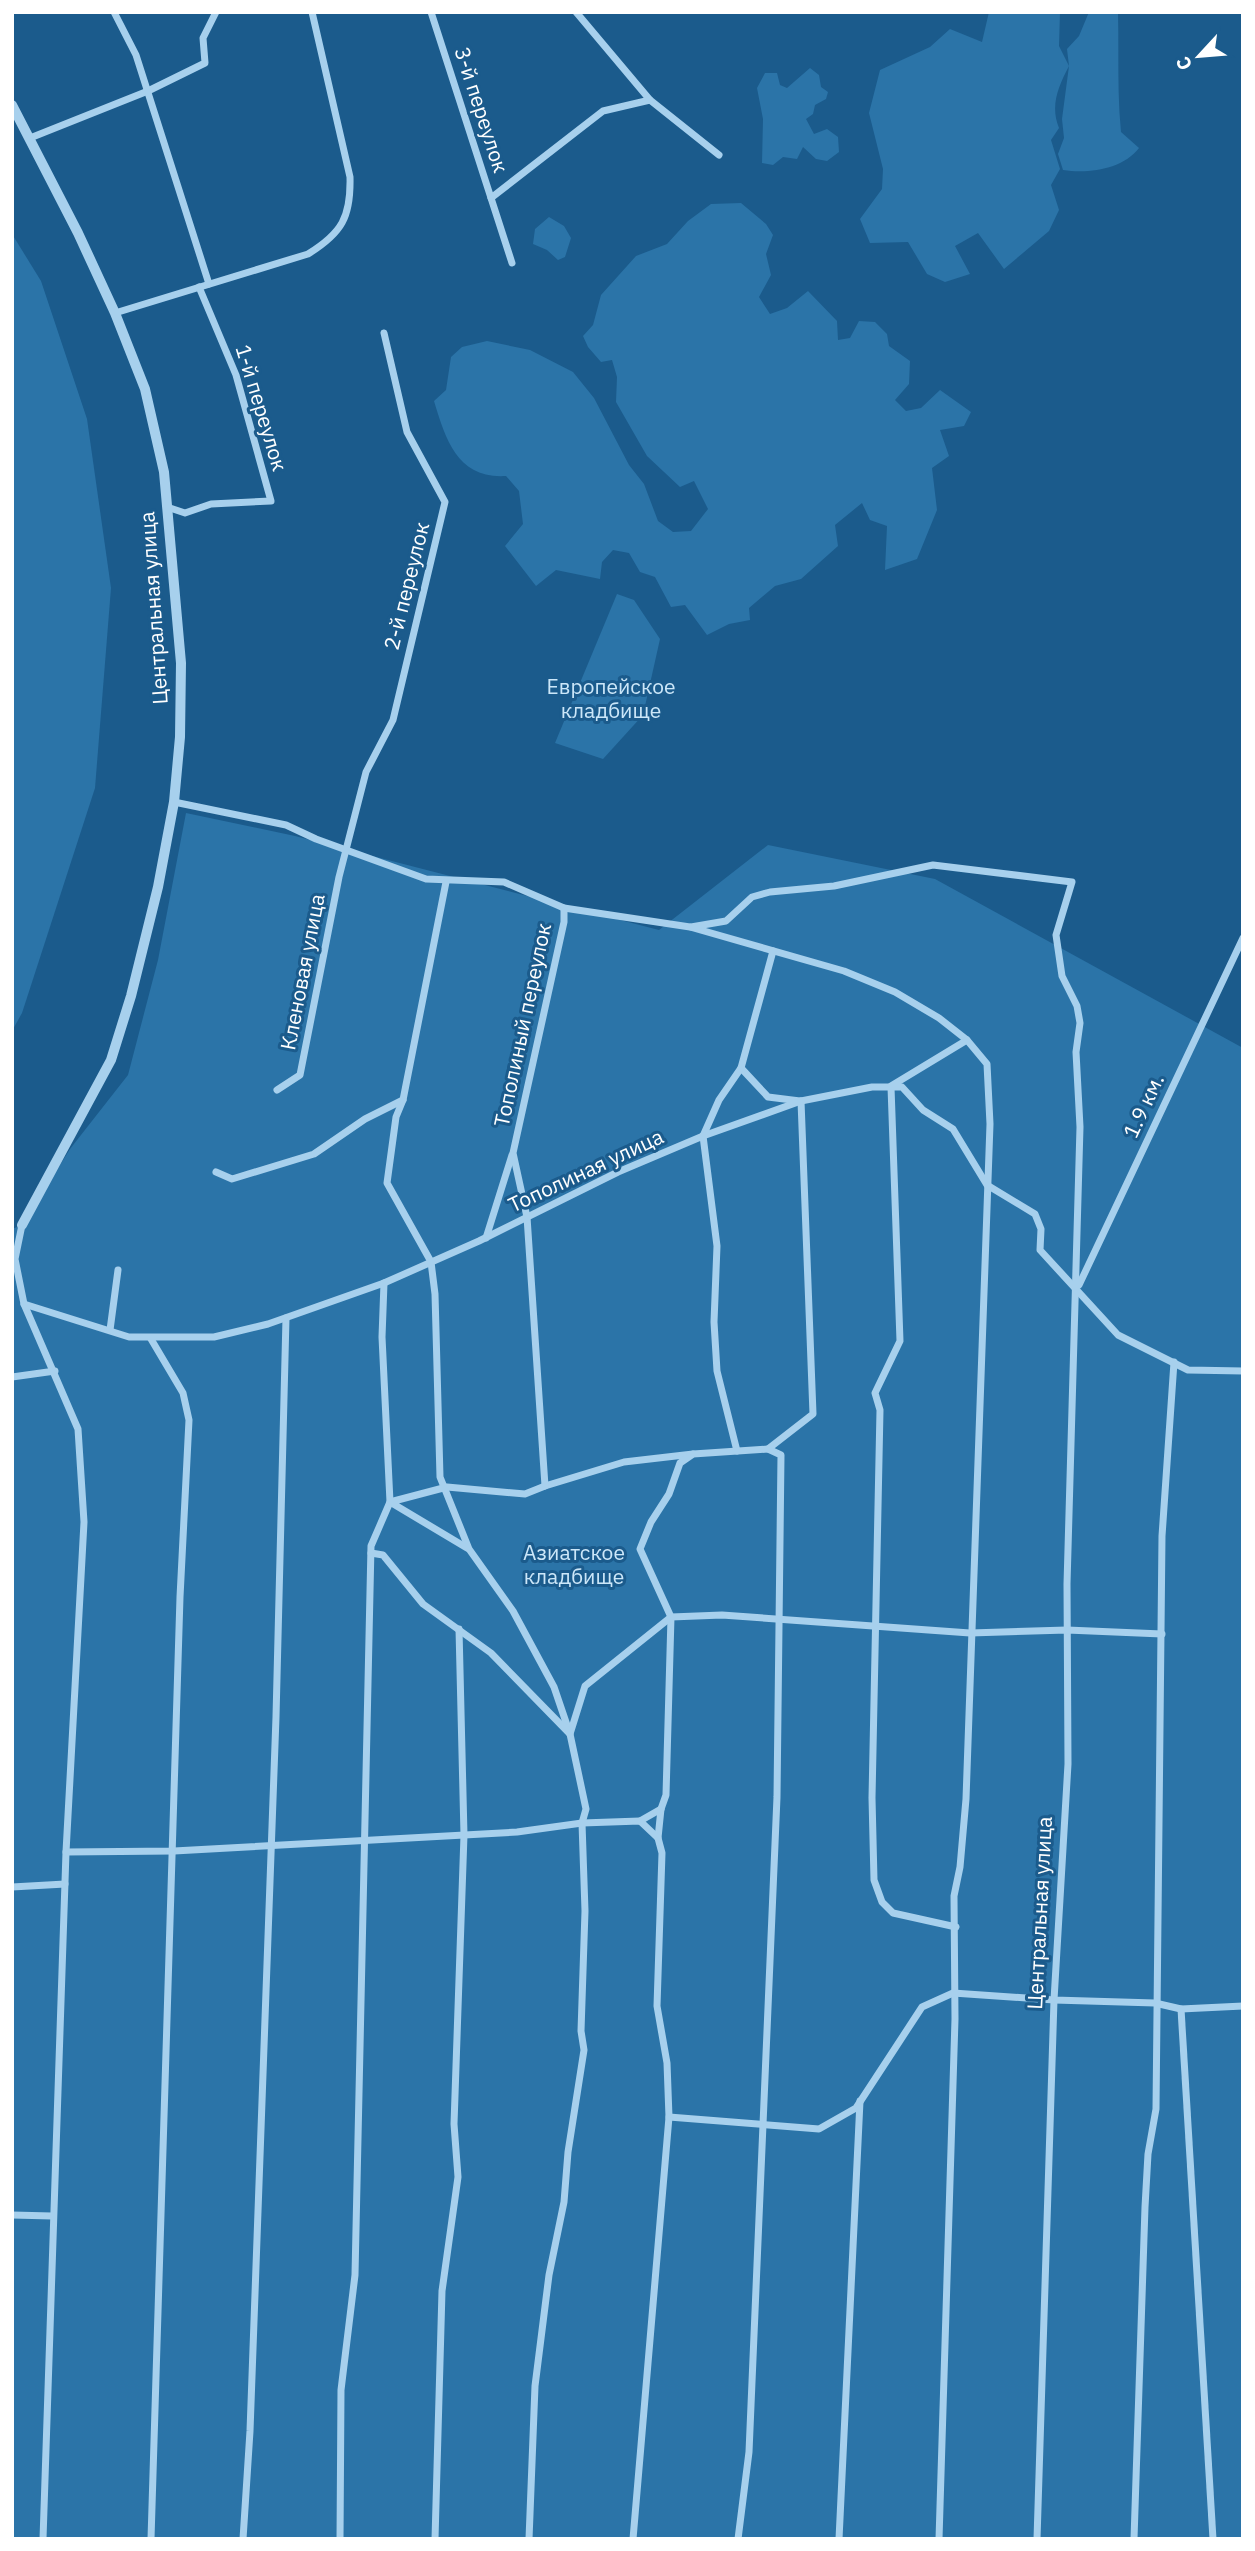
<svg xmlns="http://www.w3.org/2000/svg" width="1255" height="2551" viewBox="0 0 1255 2551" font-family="'IBM Plex Sans',sans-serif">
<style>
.green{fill:#2b74a8}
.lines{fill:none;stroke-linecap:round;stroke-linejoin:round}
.minor{stroke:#a7d0ed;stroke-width:7}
.tertiary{stroke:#a7d0ed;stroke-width:10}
.labels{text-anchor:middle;stroke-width:6;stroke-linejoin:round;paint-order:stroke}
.street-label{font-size:21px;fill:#fff;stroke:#1b5b8c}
.park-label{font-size:21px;fill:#cce7f9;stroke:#1b5b8c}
</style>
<rect width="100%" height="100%" fill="#1b5b8c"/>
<g class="green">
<path d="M989 12H1060L1059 46 1069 66 1067 49 1079 36 1089 12H1118C1119 52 1117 92 1121 132L1139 148C1123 169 1089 174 1063 170L1058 154 1064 138 1062 119 1069 66C1058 87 1050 106 1059 128L1051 140 1060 169 1051 185 1059 210 1049 231 1004 269 978 233 955 246 970 274 945 282 927 274 908 242 870 243 860 219 882 189 883 169 869 113 880 70 930 47 950 29 982 42Z"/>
<path d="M810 68 819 75 821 87 828 92 826 99 815 105 813 114 806 119 814 134 827 129 838 137 839 152 827 161 816 159 803 147 797 159 783 157 773 165 762 163 763 119 757 88 765 73H777L780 85 787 88Z"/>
<path d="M741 203 766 224 773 235 766 254 771 275 759 297 770 314 787 308 808 291 837 321 838 340 850 338 859 321 875 322 887 334 889 346 910 361 909 384 895 400 906 411 921 408 940 390 971 412 964 426 940 430 949 456 932 468 937 510 917 559 885 570 887 526 870 520 862 503 835 525 838 546 801 579 775 586 749 608 750 620 729 624 707 635 685 605 671 607 655 577 640 572 629 553 613 550 602 562 600 579 556 570 536 586 505 546 523 524 519 491 506 476C458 479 446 441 434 401L446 390 451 357 462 347 487 341 530 350 573 372 594 398 629 465 644 484 658 521 673 532 691 531 708 509 694 481 680 487 647 456 616 402 617 377 612 360 601 362 588 347 583 336 593 325 601 295 636 256 667 244 688 221 711 204Z"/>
<path d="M549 217 564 226 571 238 565 257 558 260 547 250 533 244 535 229Z"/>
<path d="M12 234 41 281 87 419 111 588 95 788 22 1013 12 1031Z"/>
<path d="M617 594 634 600 660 639 643 715 603 759 555 743Z"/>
<path d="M186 813 295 836 659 930 768 845 935 879 1243 1048V2539H12V1229L22 1225 70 1149 128 1075 158 960Z"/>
</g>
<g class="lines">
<g class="minor">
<path d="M114 12 136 55 209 284"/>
<path d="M431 12 491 198 603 111 650 100"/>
<path d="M576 12 650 100 719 155"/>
<path d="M30 138 148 91 205 63 203 38 216 12"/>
<path d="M491 198 512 263"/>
<path d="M115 313 308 254C342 233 351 217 350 177L312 12"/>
<path d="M167 507 185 513 211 504 271 501 236 375 199 287"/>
<path d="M174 802 286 825 316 839 426 879 504 882 564 908 690 927 844 971 895 992 939 1018 967 1040 987 1064 990 1124 966 1799 960 1867 954 1896 955 2019 939 2539"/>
<path d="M564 908V922L513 1153 527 1217 545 1486 624 1462 693 1454"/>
<path d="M691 927 726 921 752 897 770 892 834 886 933 865 1072 882 1056 935 1062 976 1077 1006 1080 1023 1076 1052 1080 1127 1067 1584 1068 1764 1054 2000 1037 2539"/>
<path d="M741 1068 768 1097 800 1101"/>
<path d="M891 1086 967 1040"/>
<path d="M891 1087 900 1341 875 1393 880 1410 872 1798 874 1880 882 1902 893 1913 956 1927"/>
<path d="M277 1090 300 1075 339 877 366 772 393 720 445 502 407 432 384 333"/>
<path d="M703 1136 717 1246 714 1322 717 1371 737 1451"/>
<path d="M703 1136 719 1100 741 1068 773 951"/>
<path d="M216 1172 232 1179 314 1154 365 1119 403 1100"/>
<path d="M22 1225 15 1259 24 1304 78 1429 84 1522 66 1852 43 2539"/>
<path d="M486 1238 512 1155"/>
<path d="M430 1260 387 1183 396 1117 403 1100 446 882"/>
<path d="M431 1262 435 1294 440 1477 469 1549 513 1611 554 1687 570 1734 586 1809 582 1823 585 1911 581 2031 584 2050 568 2152 564 2202 549 2275 535 2386 529 2539"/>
<path d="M1079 1285 1243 938"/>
<path d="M24 1304 129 1337H214L268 1324 384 1283 479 1241 618 1172 703 1136 801 1101 872 1087H902L923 1110 953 1129 987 1185 1035 1214 1041 1229 1040 1250 1118 1335 1188 1370 1243 1371"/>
<path d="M110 1330 118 1270"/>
<path d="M12 1377 55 1371"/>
<path d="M467 1548 390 1502 447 1487 525 1494 545 1486"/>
<path d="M371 1553 383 1555 423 1604 491 1653 570 1734 585 1686 671 1617 722 1615 970 1633 1067 1630 1162 1634"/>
<path d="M640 1821 661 1809"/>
<path d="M658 1838 661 1809 666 1795 671 1617 640 1549 651 1522 669 1494 680 1463 693 1454 768 1449"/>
<path d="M66 1852 174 1851 517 1832 582 1823 640 1821 658 1838 662 1853 657 2006 667 2063 669 2117 819 2129 856 2108 922 2007 953 1993 1054 2000 1155 2003 1181 2009 1243 2006"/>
<path d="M12 1887 65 1884"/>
<path d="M1181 2009 1213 2539"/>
<path d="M12 2215 52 2216"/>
<path d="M151 2539 180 1597 189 1420 183 1393 151 1339"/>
<path d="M243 2539 250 2431 276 1717 286 1318"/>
<path d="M340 2539 341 2390 355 2275 371 1546 390 1502 382 1337 384 1283"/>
<path d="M435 2539 442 2291 458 2177 454 2124 464 1835 459 1629"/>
<path d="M633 2539 669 2117"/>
<path d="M738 2539 749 2452 777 1797 781 1455 768 1449 813 1414 801 1101"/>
<path d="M839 2539 860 2101"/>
<path d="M1134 2539 1145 2207 1148 2154 1156 2109 1162 1536 1174 1362"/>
</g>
<path class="tertiary" d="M12 105 78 233 115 313 145 389 164 472 181 663 180 737 174 802 158 887 131 996 111 1060 22 1225"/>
</g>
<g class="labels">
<g class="street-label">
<text transform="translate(481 110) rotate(72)" y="7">3-й переулок</text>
<text transform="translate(261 408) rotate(73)" y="7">1-й переулок</text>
<text transform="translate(407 586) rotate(-76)" y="7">2-й переулок</text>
<text transform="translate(154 608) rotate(-94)" y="7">Центральная улица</text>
<text transform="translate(303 972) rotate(-79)" y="7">Кленовая улица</text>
<text transform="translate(523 1025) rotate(-78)" y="7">Тополиный переулок</text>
<text transform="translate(1144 1106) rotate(-65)" y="7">1.9 км.</text>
<text transform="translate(586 1171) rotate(-25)" y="7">Тополиная улица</text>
<text transform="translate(1040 1913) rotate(-87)" y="7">Центральная улица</text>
</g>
<g class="park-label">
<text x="611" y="694">Европейское<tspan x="611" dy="24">кладбище</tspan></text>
<text x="574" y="1560">Азиатское<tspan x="574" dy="24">кладбище</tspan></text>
</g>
</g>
<rect width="1255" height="2551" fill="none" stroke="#ffffff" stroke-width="28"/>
<g transform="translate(1199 56) rotate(244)" stroke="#1b5b8c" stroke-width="5" paint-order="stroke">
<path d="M0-5L12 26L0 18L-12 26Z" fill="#ffffff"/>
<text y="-10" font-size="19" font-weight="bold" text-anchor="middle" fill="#ffffff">С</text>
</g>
</svg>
